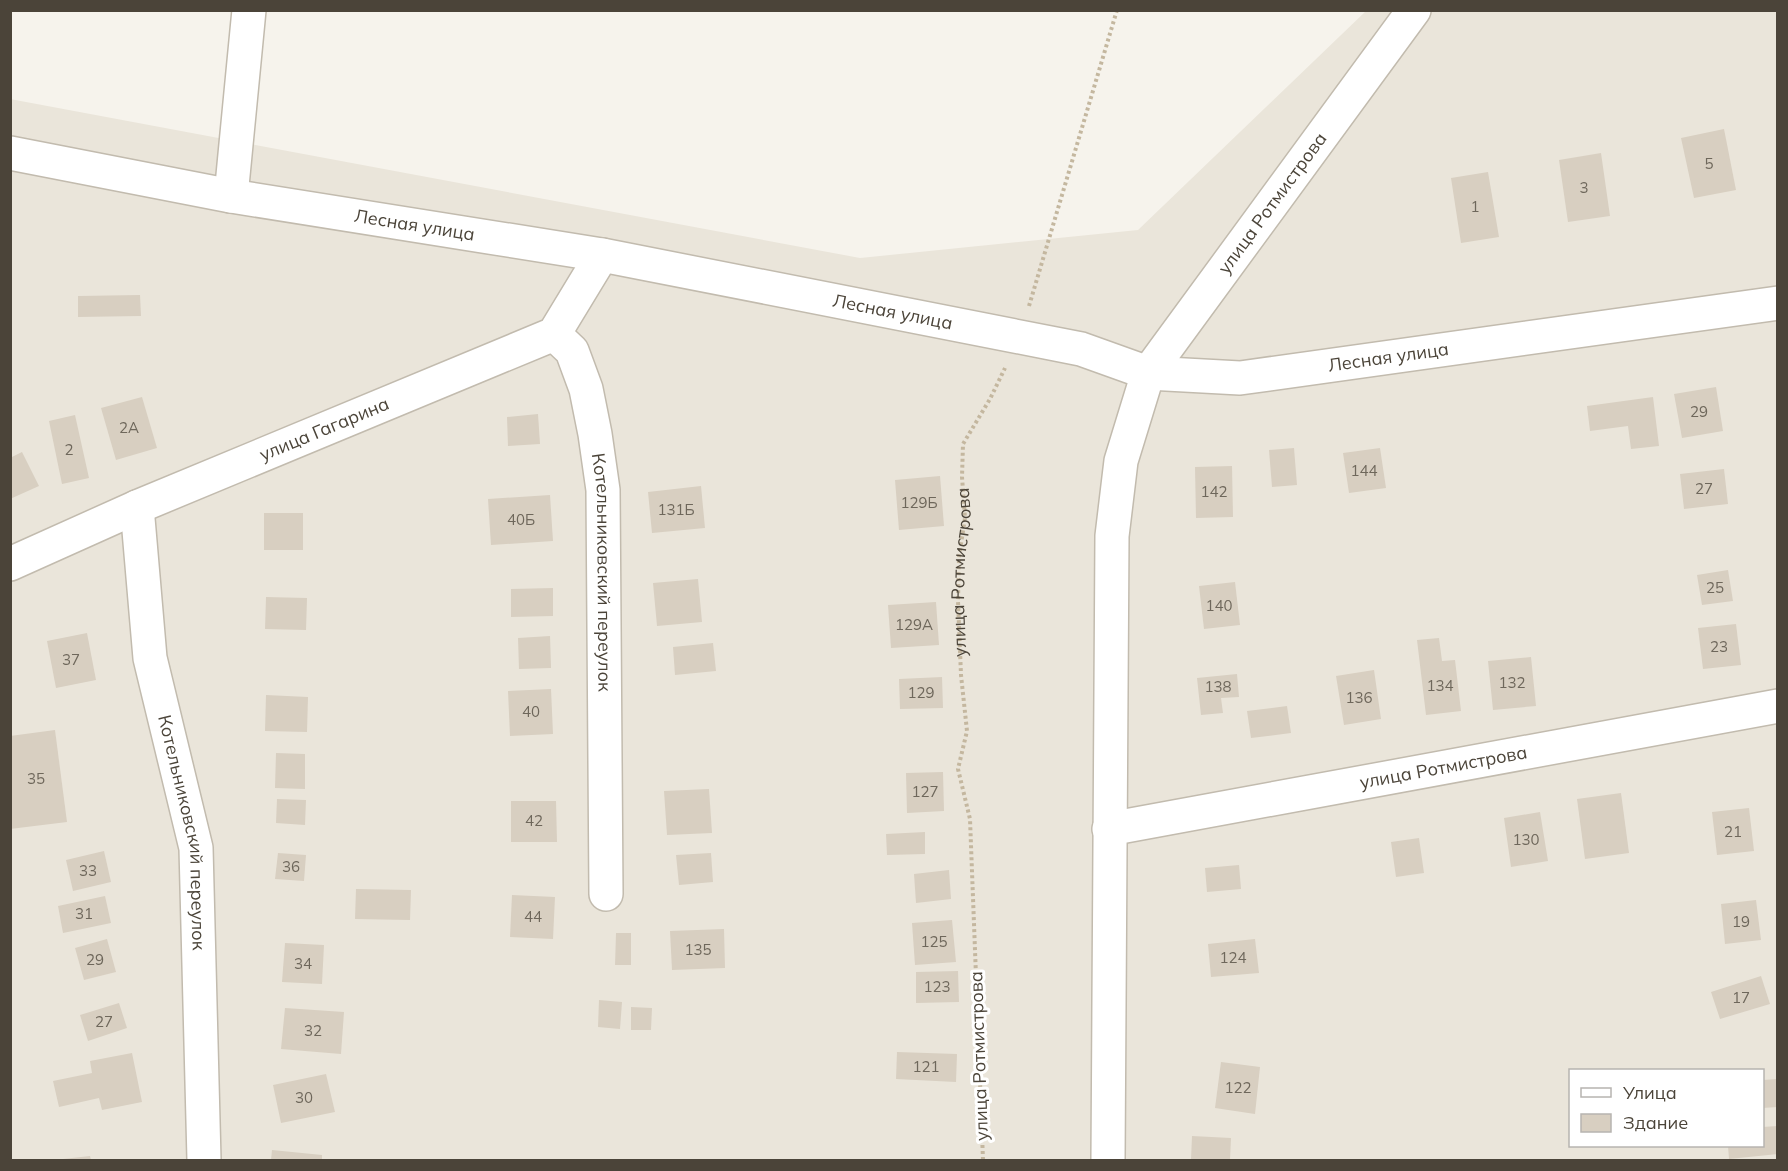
<svg xmlns="http://www.w3.org/2000/svg" width="1788" height="1171" viewBox="0 0 1788 1171" font-family="Mulish,sans-serif">
<style>
.residential{fill:#eae5da;fill-rule:evenodd}
.building{fill:#d8cfc1}
.lines{fill:none;stroke-linecap:round;stroke-linejoin:round}
.minor-casing{stroke:#c2bbae;stroke-width:36}
.tertiary-casing{stroke:#c2bbae;stroke-width:36}
.path{stroke:#c4b79f;stroke-width:4;stroke-dasharray:3 3;stroke-linecap:butt}
.minor{stroke:#fff;stroke-width:33}
.tertiary{stroke:#fff;stroke-width:33}
.labels{text-anchor:middle;stroke-width:6;stroke-linejoin:round;paint-order:stroke}
.number-label{font-size:15px;fill:#6e675b}
.street-label{font-size:18px;fill:#4b4439;stroke:#fff}
</style>
<rect width="100%" height="100%" fill="#f6f3ec"/>
<path class="residential" d="M1366 11H1777V1160H11L10 99 860 258 1138 230ZM1570 1070H1762V1146H1570Z"/>
<g class="building">
<path d="M1724 129 1736 190 1694 198 1681 138Z"/>
<path d="M1601 153 1610 216 1568 222 1559 160Z"/>
<path d="M1488 172 1499 237 1461 243 1451 178Z"/>
<path d="M140 295 141 316 78 317V296Z"/>
<path d="M1716 387 1723 431 1682 438 1674 394Z"/>
<path d="M142 397 157 448 116 460 101 408Z"/>
<path d="M1653 397 1659 446 1631 449 1628 426 1590 431 1587 406Z"/>
<path d="M538 414 540 444 508 446 507 417Z"/>
<path d="M75 415 89 478 62 484 49 421Z"/>
<path d="M1294 448 1297 485 1272 487 1269 450Z"/>
<path d="M1380 448 1386 488 1349 493 1343 453Z"/>
<path d="M22 452 39 486 10 499V458Z"/>
<path d="M1232 466 1233 517 1196 518 1195 467Z"/>
<path d="M1724 469 1728 504 1684 509 1680 474Z"/>
<path d="M940 476 944 526 899 530 895 480Z"/>
<path d="M701 486 705 528 652 533 648 492Z"/>
<path d="M550 495 553 541 491 545 488 499Z"/>
<rect x="264" y="513" width="39" height="37"/>
<path d="M1728 570 1733 601 1702 605 1697 575Z"/>
<path d="M698 579 702 622 657 626 653 583Z"/>
<path d="M1235 582 1240 625 1204 629 1199 586Z"/>
<path d="M553 588V616L511 617V589Z"/>
<path d="M266 597 307 598 306 630 265 629Z"/>
<path d="M936 602 939 645 891 648 888 605Z"/>
<path d="M1736 624 1741 665 1703 669 1698 628Z"/>
<path d="M87 633 96 680 56 688 47 641Z"/>
<path d="M550 636 551 668 519 669 518 638Z"/>
<path d="M1439 638 1442 661 1455 660 1461 711 1426 715 1417 640Z"/>
<path d="M713 643 716 671 675 675 673 647Z"/>
<path d="M1531 657 1536 706 1493 710 1488 661Z"/>
<path d="M1374 670 1381 719 1344 725 1336 676Z"/>
<path d="M1237 674 1239 697 1221 698 1223 713 1201 715 1197 678Z"/>
<path d="M942 677 943 708 900 709 899 679Z"/>
<path d="M551 689 553 734 510 736 508 691Z"/>
<path d="M266 695 308 697 307 732 265 731Z"/>
<path d="M1287 706 1291 733 1251 738 1247 711Z"/>
<path d="M55 730 67 822 10 829V736Z"/>
<path d="M276 753 305 754V789L275 788Z"/>
<path d="M943 772 944 811 907 813 906 773Z"/>
<path d="M709 789 712 833 667 835 664 791Z"/>
<path d="M1621 793 1629 853 1585 859 1577 799Z"/>
<path d="M277 799 306 800 305 825 276 823Z"/>
<path d="M511 801H556L557 842H511Z"/>
<path d="M1749 808 1754 851 1717 855 1712 812Z"/>
<path d="M1540 812 1548 861 1511 867 1504 818Z"/>
<path d="M925 832V854L887 855 886 834Z"/>
<path d="M1419 838 1424 873 1396 877 1391 842Z"/>
<path d="M104 851 111 882 73 891 66 860Z"/>
<path d="M278 853 306 855 304 881 275 879Z"/>
<path d="M711 853 713 882 679 885 676 855Z"/>
<path d="M1239 865 1241 889 1207 892 1205 868Z"/>
<path d="M949 870 951 899 916 903 914 874Z"/>
<path d="M356 889 411 890 410 920 355 919Z"/>
<path d="M512 895 555 897 553 939 510 937Z"/>
<path d="M105 896 111 923 63 933 58 906Z"/>
<path d="M1756 900 1761 940 1725 944 1721 904Z"/>
<path d="M952 920 956 962 915 965 912 923Z"/>
<path d="M724 929 725 968 672 970 670 931Z"/>
<path d="M616 933H631V965H615Z"/>
<path d="M107 939 116 972 84 980 75 948Z"/>
<path d="M1255 939 1259 973 1211 977 1208 944Z"/>
<path d="M285 943 324 945 322 984 282 982Z"/>
<path d="M958 971 959 1002 916 1003V972Z"/>
<path d="M1761 976 1770 1004 1720 1019 1711 992Z"/>
<path d="M599 1000 622 1002 620 1029 598 1027Z"/>
<path d="M119 1003 127 1028 88 1041 80 1015Z"/>
<path d="M631 1007 652 1008 651 1030H631Z"/>
<path d="M285 1008 344 1012 341 1054 281 1049Z"/>
<path d="M897 1052 957 1054 956 1082 896 1079Z"/>
<path d="M132 1053 142 1102 102 1110 99 1098 59 1107 53 1081 92 1073 90 1061Z"/>
<path d="M1221 1062 1260 1067 1255 1114 1215 1108Z"/>
<path d="M326 1074 335 1112 281 1123 273 1085Z"/>
<path d="M1778 1079V1107L1762 1108V1080Z"/>
<path d="M1778 1126V1154L1729 1159 1728 1146H1762V1127Z"/>
<path d="M1192 1136 1231 1138 1230 1160H1191Z"/>
<path d="M272 1150 322 1155V1160H271Z"/>
<path d="M90 1156 91 1160H64L63 1159Z"/>
</g>
<g class="lines">
<g class="minor-casing">
<g id="minor">
<path d="M231 196 249 10"/>
<path id="s2" d="M554 334 572 351 586 389 595 434 603 490 606 894"/>
<path id="s3" d="M1148 373 1240 378 1778 303"/>
<path id="s4" d="M137 507 150 658 196 848 204 1160"/>
<path id="s5" d="M10 564 137 507 554 334 602 255"/>
<path id="s6" d="M1109 829 1778 706"/>
</g>
</g>
<g class="tertiary-casing">
<g id="tertiary">
<path id="s7" d="M10 153 231 196 602 255 1081 349 1148 373"/>
<path id="s8" d="M1108 1160 1112 536 1121 461 1148 373 1414 10"/>
</g>
</g>
<g class="path">
<path d="M1029 306 1117 10"/>
<path id="s1" d="M983 1160 970 819 958 769 967 731 961 675 958 601 959 557 965 518 962 477 963 444 990 399 1005 368"/>
</g>
<use href="#minor" class="minor"/>
<use href="#tertiary" class="tertiary"/>
</g>
<g class="labels">
<g class="number-label">
<text x="1709" y="169">5</text>
<text x="1584" y="193">3</text>
<text x="1475" y="212">1</text>
<text x="1699" y="417">29</text>
<text x="129" y="433">2А</text>
<text x="69" y="455">2</text>
<text x="1364" y="476">144</text>
<text x="1704" y="494">27</text>
<text x="1214" y="497">142</text>
<text x="919" y="508">129Б</text>
<text x="676" y="515">131Б</text>
<text x="521" y="525">40Б</text>
<text x="1715" y="593">25</text>
<text x="1219" y="611">140</text>
<text x="914" y="630">129А</text>
<text x="1719" y="652">23</text>
<text x="71" y="665">37</text>
<text x="1512" y="688">132</text>
<text x="1440" y="691">134</text>
<text x="1218" y="692">138</text>
<text x="921" y="698">129</text>
<text x="1359" y="703">136</text>
<text x="531" y="717">40</text>
<text x="36" y="784">35</text>
<text x="925" y="797">127</text>
<text x="534" y="826">42</text>
<text x="1733" y="837">21</text>
<text x="1526" y="845">130</text>
<text x="291" y="872">36</text>
<text x="88" y="876">33</text>
<text x="84" y="919">31</text>
<text x="533" y="922">44</text>
<text x="1741" y="927">19</text>
<text x="934" y="947">125</text>
<text x="698" y="955">135</text>
<text x="1233" y="963">124</text>
<text x="95" y="965">29</text>
<text x="303" y="969">34</text>
<text x="937" y="992">123</text>
<text x="1741" y="1003">17</text>
<text x="104" y="1027">27</text>
<text x="313" y="1036">32</text>
<text x="926" y="1072">121</text>
<text x="1238" y="1093">122</text>
<text x="304" y="1103">30</text>
</g>
<g class="street-label">
<text dy="6" stroke="none"><textPath href="#s8" startOffset="1002">улица Ротмистрова</textPath></text>
<text dy="6" stroke="none"><textPath href="#s7" startOffset="411">Лесная улица</textPath></text>
<text dy="6" stroke="none"><textPath href="#s7" startOffset="897">Лесная улица</textPath></text>
<text dy="6" stroke="none"><textPath href="#s3" startOffset="242">Лесная улица</textPath></text>
<text dy="6" stroke="none"><textPath href="#s5" startOffset="342">улица Гагарина</textPath></text>
<text dy="6" stroke="none"><textPath href="#s2" startOffset="250">Котельниковский переулок</textPath></text>
<text dy="6" stroke="none"><textPath href="#s1" startOffset="591">улица Ротмистрова</textPath></text>
<text dy="6" stroke="none"><textPath href="#s6" startOffset="340">улица Ротмистрова</textPath></text>
<text dy="6" stroke="none"><textPath href="#s4" startOffset="330">Котельниковский переулок</textPath></text>
<text transform="translate(979 1056) rotate(-92)" y="6">улица Ротмистрова</text>
</g>
</g>
<rect width="1788" height="1171" fill="none" stroke="#4b4439" stroke-width="24"/>
<rect x="1569" y="1069" width="195" height="78" fill="#ffffff" stroke="#b7b4b0" stroke-width="1.5"/>
<rect x="1581" y="1088" width="30" height="9" fill="#ffffff" stroke="#b7b4b0" stroke-width="1.5"/>
<text x="1623" y="1099" font-size="18" fill="#4b4439">Улица</text>
<rect x="1581" y="1114" width="30" height="18" fill="#d8cfc1" stroke="#b7b4b0" stroke-width="1.5"/>
<text x="1623" y="1129" font-size="18" fill="#4b4439">Здание</text>
</svg>
